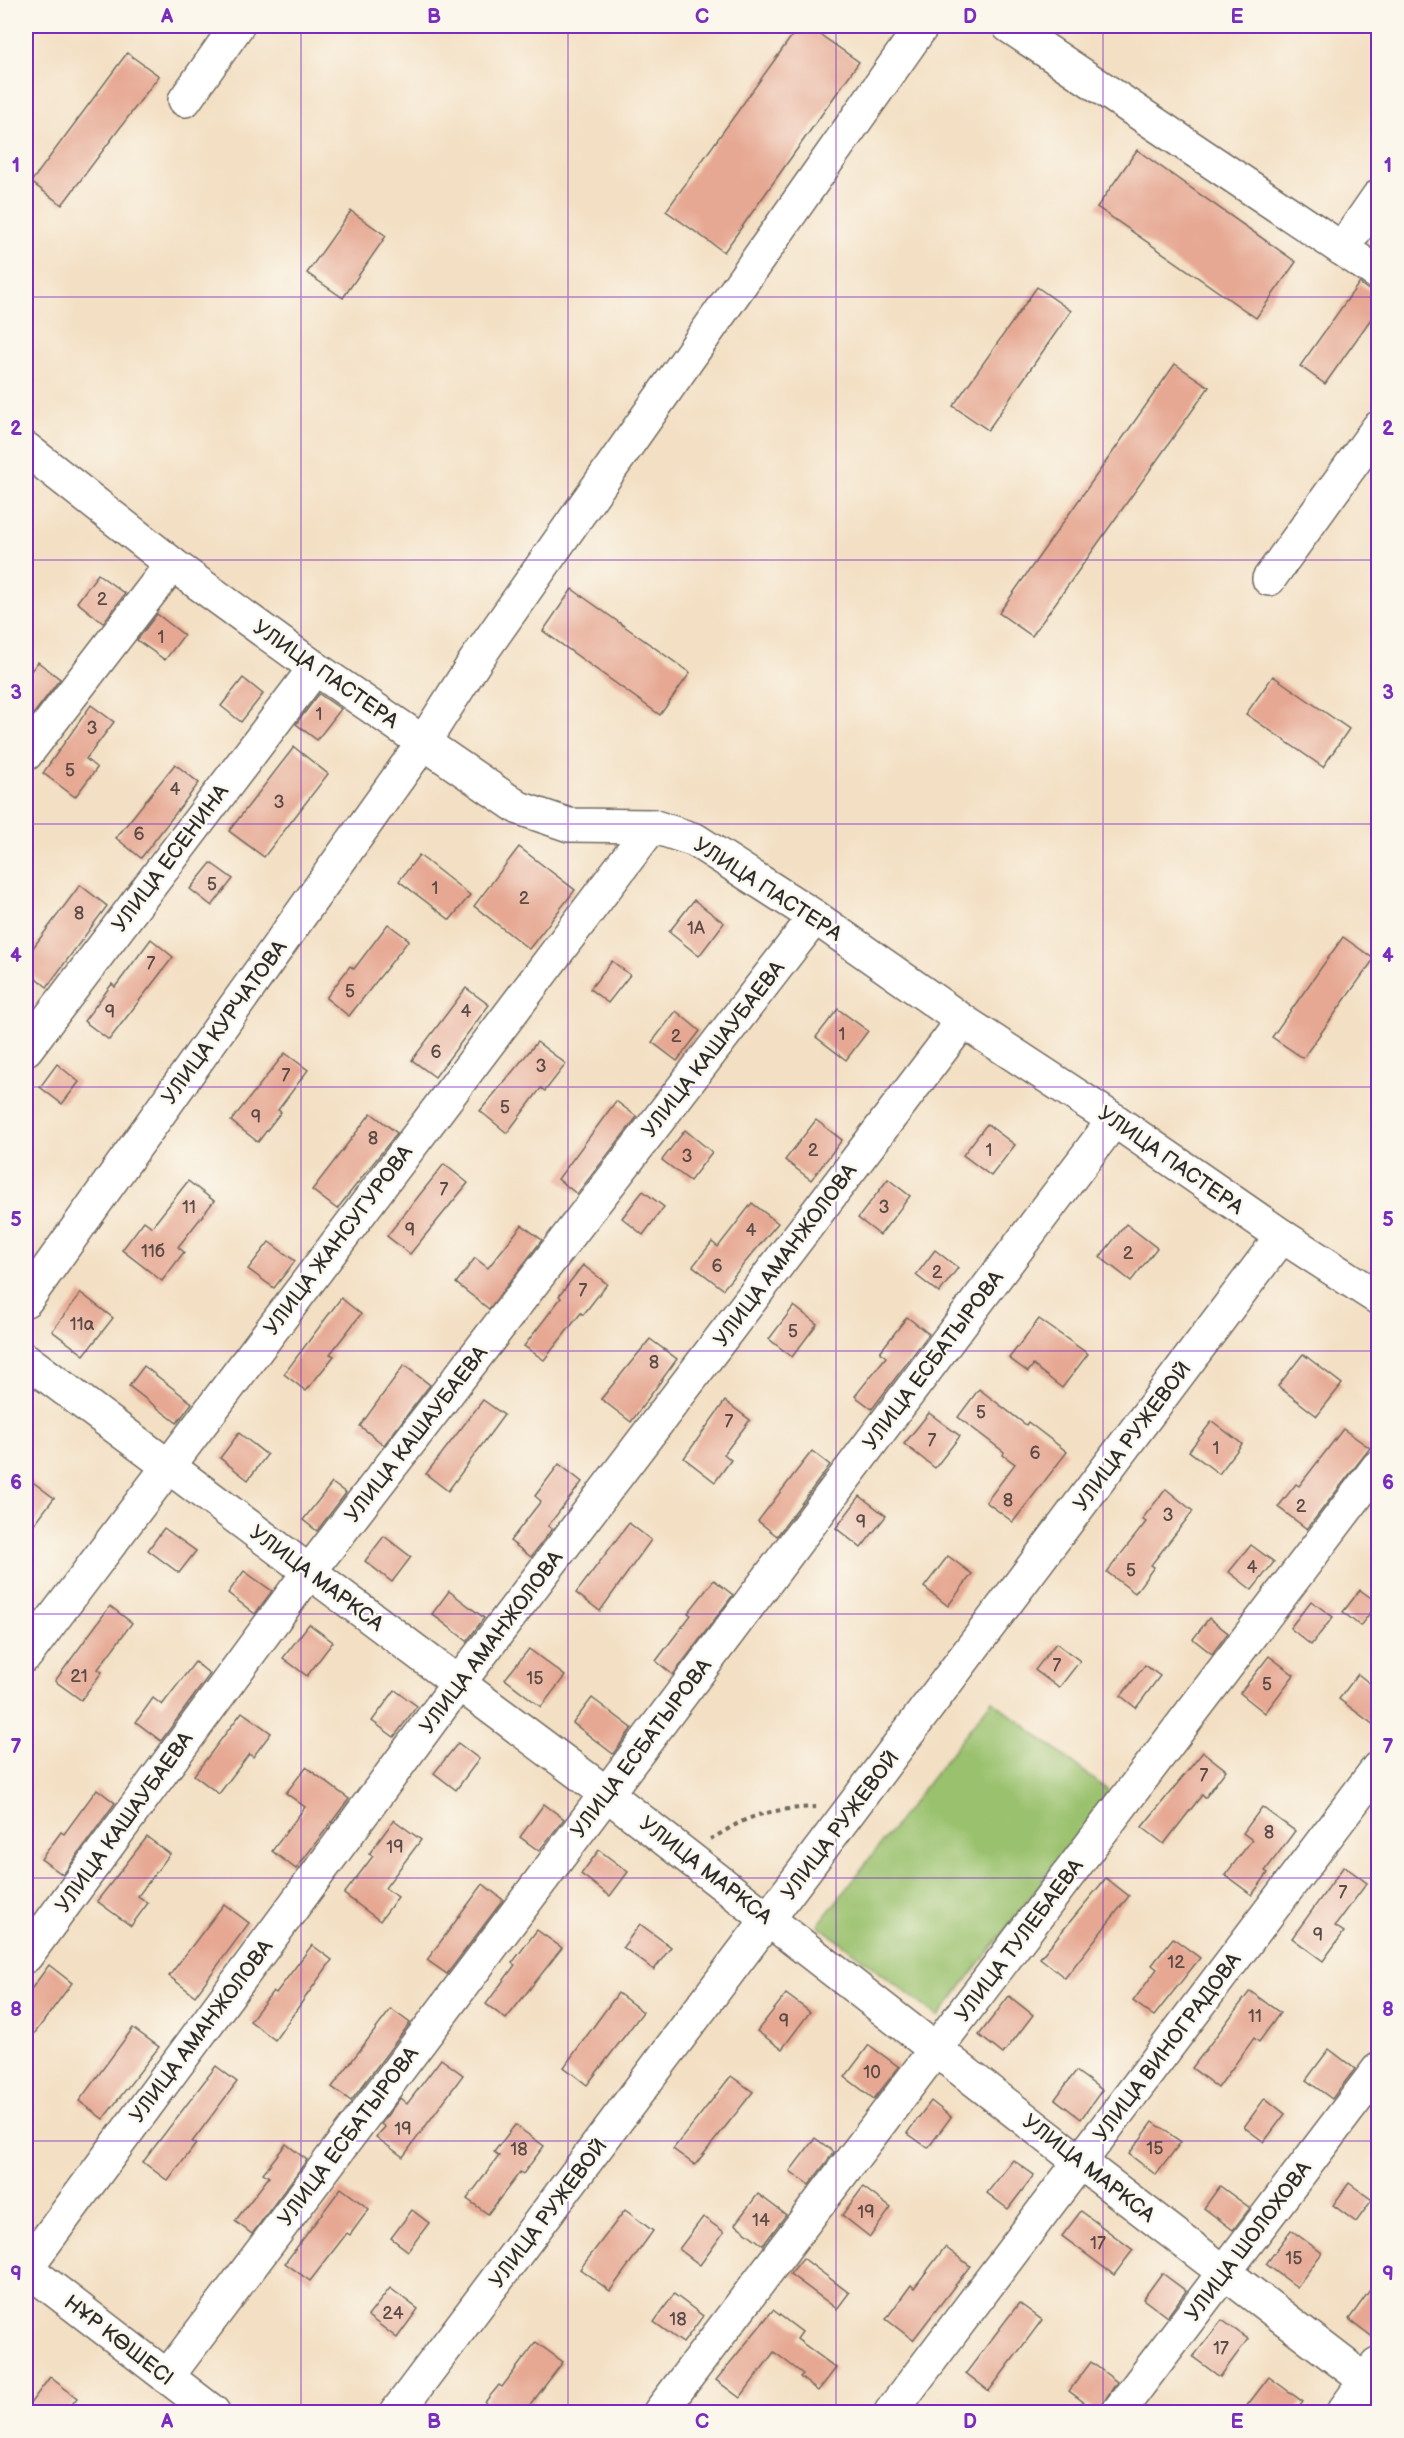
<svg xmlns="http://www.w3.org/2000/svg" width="1404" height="2438" viewBox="0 0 1404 2438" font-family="'Balsamiq Sans',sans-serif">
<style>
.green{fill:#9ac16d;stroke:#62764c;stroke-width:1.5}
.building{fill:#e6a893}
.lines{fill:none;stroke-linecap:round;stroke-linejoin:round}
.minor-casing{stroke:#716a60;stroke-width:36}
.path{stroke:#716a60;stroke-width:4;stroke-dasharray:4.5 4.5;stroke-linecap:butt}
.minor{stroke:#fff;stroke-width:33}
.grid{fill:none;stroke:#7b2cbf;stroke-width:1.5;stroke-opacity:0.55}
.labels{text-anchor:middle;stroke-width:5;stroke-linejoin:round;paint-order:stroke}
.number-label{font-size:18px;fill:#5a4a45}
.street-label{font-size:21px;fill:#2b2b2b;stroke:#fbf7ec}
.neatline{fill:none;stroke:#7b2cbf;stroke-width:2}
.grid-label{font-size:20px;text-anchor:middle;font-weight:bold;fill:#7b2cbf}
</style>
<rect width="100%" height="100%" fill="#fbf7ec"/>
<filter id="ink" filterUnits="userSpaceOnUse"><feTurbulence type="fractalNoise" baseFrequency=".0167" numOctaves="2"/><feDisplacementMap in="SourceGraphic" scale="12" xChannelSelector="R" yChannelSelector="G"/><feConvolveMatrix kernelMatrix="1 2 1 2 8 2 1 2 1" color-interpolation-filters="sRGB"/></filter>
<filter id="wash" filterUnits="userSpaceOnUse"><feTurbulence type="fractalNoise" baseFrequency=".008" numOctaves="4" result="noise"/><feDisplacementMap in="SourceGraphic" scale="24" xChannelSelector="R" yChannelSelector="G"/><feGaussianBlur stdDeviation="1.35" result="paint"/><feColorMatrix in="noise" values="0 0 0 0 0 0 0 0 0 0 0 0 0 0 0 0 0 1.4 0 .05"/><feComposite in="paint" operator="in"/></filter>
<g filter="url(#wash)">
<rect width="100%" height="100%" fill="#f3dfc3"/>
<path class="green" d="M992 1700 1111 1793 938 2017 818 1925Z"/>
<g id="blocks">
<g class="building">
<path d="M799 26H808L859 62 724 252 666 211Z"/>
<path d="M127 53 159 76 62 205 31 182Z"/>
<path d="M1137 150 1296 262 1256 318 1097 207Z"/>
<path d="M351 211 386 236 343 298 307 273Z"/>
<path d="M1359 283 1378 297V309L1325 384 1300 366Z"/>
<path d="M1037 287 1071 311 988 430 953 406Z"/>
<path d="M1175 364 1209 387 1032 636 999 613Z"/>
<path d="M98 574 125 594 103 623 77 602Z"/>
<path d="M572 589 690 673 660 715 543 631Z"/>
<path d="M157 614 184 635 165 660 137 640Z"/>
<path d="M38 662 60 679 26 724V677Z"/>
<path d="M1273 676 1349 729 1323 767 1246 714Z"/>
<path d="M243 678 263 694 241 722 221 706Z"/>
<path d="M319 694 341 709 317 740 296 724Z"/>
<path d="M91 705 114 722 86 759 97 768 75 797 43 773Z"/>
<path d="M294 747 328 774 264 857 229 831Z"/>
<path d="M175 764 199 783 141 858 116 838Z"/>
<path d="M519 847 575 890 529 949 474 906Z"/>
<path d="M419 855 470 895 450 920 399 881Z"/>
<path d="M211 863 233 879 212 906 190 889Z"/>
<path d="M80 885 107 906 47 987 26 970V957Z"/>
<path d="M694 900 724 923 699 956 669 932Z"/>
<path d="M388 924 409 940 349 1016 326 998 350 966 354 969Z"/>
<path d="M1343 937 1374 959 1303 1058 1272 1037Z"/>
<path d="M151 939 173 957 109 1040 84 1021 112 984 115 987Z"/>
<path d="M612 961 630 975 608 1003 590 989Z"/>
<path d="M466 988 489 1005 435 1077 412 1060Z"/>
<path d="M838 1009 868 1031 846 1060 816 1037Z"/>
<path d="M676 1011 700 1031 677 1061 652 1042Z"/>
<path d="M537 1042 566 1064 545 1091 541 1088 507 1133 480 1111Z"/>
<path d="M285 1053 308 1070 278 1110 281 1112 258 1142 231 1121Z"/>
<path d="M57 1064 79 1082 62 1104 40 1087Z"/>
<path d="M616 1101 637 1117 577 1194 558 1179Z"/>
<path d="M371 1113 397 1133 337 1209 312 1190Z"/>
<path d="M816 1120 842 1140 811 1180 785 1160Z"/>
<path d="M987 1124 1015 1145 991 1176 963 1155Z"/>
<path d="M685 1130 712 1152 690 1181 662 1160Z"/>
<path d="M444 1164 468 1183 410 1254 387 1236Z"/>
<path d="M888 1179 910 1196 880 1235 858 1218Z"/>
<path d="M188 1181 214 1201 178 1247 184 1252 162 1281 122 1250 144 1221 152 1227Z"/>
<path d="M643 1191 664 1207 643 1235 622 1218Z"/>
<path d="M752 1203 778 1223 723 1289 693 1266 712 1242 718 1247Z"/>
<path d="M1126 1224 1157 1248 1131 1281 1100 1257Z"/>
<path d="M522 1225 542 1240 489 1309 456 1283 475 1258 488 1268Z"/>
<path d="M269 1242 295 1261 274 1288 248 1269Z"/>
<path d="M935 1250 958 1268 939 1293 916 1275Z"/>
<path d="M583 1265 607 1284 583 1315 581 1313 544 1360 524 1346 561 1298 559 1296Z"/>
<path d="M81 1293 113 1318 84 1355 52 1331Z"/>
<path d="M341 1298 361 1314 330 1354 334 1356 306 1391 284 1374Z"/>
<path d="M794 1306 817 1324 792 1357 769 1339Z"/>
<path d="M907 1317 929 1334 872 1409 855 1396 886 1357 880 1352Z"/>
<path d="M1039 1319 1088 1354 1062 1388 1033 1365 1028 1372 1009 1358Z"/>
<path d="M650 1339 677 1359 631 1422 601 1399Z"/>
<path d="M1303 1354 1342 1384 1317 1416 1278 1386Z"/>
<path d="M404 1365 430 1385 384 1445 360 1426Z"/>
<path d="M144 1366 192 1403 177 1423 129 1386Z"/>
<path d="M979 1389 1026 1425 1028 1422 1067 1452 1013 1522 986 1502 1015 1464 1003 1455 1004 1452 958 1417Z"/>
<path d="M483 1400 504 1415 448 1491 426 1474Z"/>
<path d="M725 1401 750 1420 724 1454 731 1460 715 1482 684 1458Z"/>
<path d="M929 1413 960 1436 935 1468 904 1444Z"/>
<path d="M1212 1421 1242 1444 1219 1474 1189 1451Z"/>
<path d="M1343 1429 1370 1448 1307 1529 1278 1507 1296 1484 1299 1486Z"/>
<path d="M239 1433 267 1455 248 1480 220 1458Z"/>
<path d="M812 1451 830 1465 777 1536 758 1521Z"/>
<path d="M559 1464 582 1482 548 1526 552 1529 531 1557 510 1541 541 1501 535 1496Z"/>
<path d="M26 1477 54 1498 26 1535Z"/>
<path d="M332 1483 346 1493 317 1531 303 1520Z"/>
<path d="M1166 1489 1193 1511 1151 1565 1154 1567 1135 1593 1107 1572 1146 1522 1142 1519Z"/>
<path d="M860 1496 886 1516 861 1548 836 1528Z"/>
<path d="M629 1523 651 1540 600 1611 576 1593Z"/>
<path d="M164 1528 196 1551 179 1573 148 1550Z"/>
<path d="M384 1536 411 1557 392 1582 365 1561Z"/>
<path d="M1251 1545 1274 1562 1252 1590 1229 1572Z"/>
<path d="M948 1556 972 1574 948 1606 924 1587Z"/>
<path d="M244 1571 272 1591 255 1614 228 1593Z"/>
<path d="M714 1580 733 1595 673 1675 656 1661 691 1615 688 1613Z"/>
<path d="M1360 1590 1378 1603 1360 1626 1343 1612Z"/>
<path d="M449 1591 484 1618 467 1641 432 1614Z"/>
<path d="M1311 1601 1333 1617 1311 1645 1290 1628Z"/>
<path d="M110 1606 132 1623 98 1669 102 1672 81 1700 55 1681Z"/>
<path d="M1209 1618 1228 1633 1212 1654 1193 1639Z"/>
<path d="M309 1624 333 1642 307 1676 283 1658Z"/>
<path d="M1056 1643 1080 1661 1059 1688 1035 1670Z"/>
<path d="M529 1649 565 1676 541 1707 505 1679Z"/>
<path d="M1269 1656 1294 1675 1265 1713 1240 1693Z"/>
<path d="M195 1662 210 1674 161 1741 136 1722 153 1698 162 1705Z"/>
<path d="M1145 1665 1160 1676 1136 1708 1121 1696Z"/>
<path d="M1358 1674 1378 1690V1728L1339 1699Z"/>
<path d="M395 1690 417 1706 394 1737 372 1721Z"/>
<path d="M592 1698 632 1728 613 1754 573 1723Z"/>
<path d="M242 1712 271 1733 253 1757 249 1754 219 1794 194 1775Z"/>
<path d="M458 1743 479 1759 456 1790 434 1773Z"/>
<path d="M1203 1752 1226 1770 1205 1798 1202 1795 1164 1844 1142 1827Z"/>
<path d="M306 1767 349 1799 296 1869 272 1851 305 1807 286 1793Z"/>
<path d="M97 1789 115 1803 63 1875 41 1859 61 1832 64 1834Z"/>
<path d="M544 1804 564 1819 539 1851 520 1837Z"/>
<path d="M1262 1807 1295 1831 1265 1871 1268 1873 1252 1895 1225 1875 1252 1840 1243 1833Z"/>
<path d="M394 1820 421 1840 385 1888 398 1897 380 1921 344 1894 373 1856 369 1854Z"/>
<path d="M147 1837 170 1854 138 1896 148 1903 131 1926 97 1901Z"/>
<path d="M599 1850 628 1872 610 1896 581 1874Z"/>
<path d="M1344 1866 1367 1883 1335 1926 1344 1932 1323 1961 1292 1938Z"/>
<path d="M1106 1878 1129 1896 1065 1978 1040 1958Z"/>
<path d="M483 1884 503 1900 447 1974 427 1960Z"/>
<path d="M224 1904 249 1923 195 1996 169 1976Z"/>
<path d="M640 1924 671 1947 654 1970 623 1947Z"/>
<path d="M537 1930 562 1948 506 2019 486 2004 515 1965 512 1963Z"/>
<path d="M1173 1938 1200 1958 1154 2016 1133 2001 1157 1969 1152 1965Z"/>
<path d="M312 1945 332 1960 275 2040 250 2021 273 1991 276 1993Z"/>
<path d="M49 1965 72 1983 26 2045V1996Z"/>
<path d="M1250 1991 1280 2013 1259 2042 1254 2038 1218 2088 1192 2068Z"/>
<path d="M618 1993 643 2012 587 2085 564 2067Z"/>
<path d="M786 1994 810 2012 782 2049 757 2031Z"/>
<path d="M1009 1996 1033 2015 1003 2054 979 2035Z"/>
<path d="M391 2009 410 2023 351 2101 332 2087Z"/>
<path d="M133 2028 159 2047 103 2119 79 2101Z"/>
<path d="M869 2045 899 2067 874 2099 845 2077Z"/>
<path d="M1329 2049 1355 2069 1332 2099 1306 2080Z"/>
<path d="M441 2059 463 2075 403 2157 376 2137 385 2127 381 2124 400 2098 407 2104Z"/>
<path d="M216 2066 237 2082 192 2142 196 2144 168 2181 143 2162Z"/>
<path d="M1076 2071 1102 2090 1081 2119 1055 2099Z"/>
<path d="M731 2076 753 2092 695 2165 673 2149Z"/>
<path d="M1265 2098 1285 2114 1264 2142 1244 2127Z"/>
<path d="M931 2101 951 2117 928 2148 907 2133Z"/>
<path d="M1153 2122 1181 2142 1156 2175 1129 2154Z"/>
<path d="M515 2125 544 2146 523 2174 520 2172 488 2214 467 2199 499 2156 494 2152Z"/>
<path d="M815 2138 834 2152 809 2185 790 2171Z"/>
<path d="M286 2144 307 2160 252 2234 235 2221 269 2177 263 2173Z"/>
<path d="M1013 2160 1034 2175 1008 2209 987 2193Z"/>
<path d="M1349 2183 1372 2200 1356 2222 1333 2205Z"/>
<path d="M1220 2186 1250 2208 1233 2230 1204 2208Z"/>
<path d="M863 2187 891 2208 870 2237 842 2215Z"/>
<path d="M341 2188 369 2209 350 2235 347 2233 310 2281 285 2263Z"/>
<path d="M758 2194 786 2215 763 2245 735 2224Z"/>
<path d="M412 2210 429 2223 408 2251 391 2238Z"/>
<path d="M625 2210 653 2231 610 2291 580 2269Z"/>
<path d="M1081 2211 1133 2250 1114 2275 1062 2236Z"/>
<path d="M703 2217 724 2232 700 2265 679 2249Z"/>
<path d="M1291 2230 1322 2253 1297 2287 1266 2264Z"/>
<path d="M945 2247 970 2266 913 2340 886 2319 911 2285 914 2288Z"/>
<path d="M803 2258 849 2293 837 2309 790 2274Z"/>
<path d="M1162 2273 1186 2291 1167 2317 1143 2299Z"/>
<path d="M1378 2279V2341L1349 2319Z"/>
<path d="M390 2288 418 2309 397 2338 368 2316Z"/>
<path d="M674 2294 703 2316 683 2343 654 2322Z"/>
<path d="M1019 2303 1042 2320 989 2391 966 2373Z"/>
<path d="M773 2310 802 2332 797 2339 836 2368 818 2391 800 2377 803 2374 774 2352 740 2398 716 2380Z"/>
<path d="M1222 2320 1248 2339 1220 2377 1193 2357Z"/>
<path d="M536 2342 563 2362 525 2412H499L485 2402 499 2385 502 2387Z"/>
<path d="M1091 2362 1117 2382 1097 2412 1069 2391Z"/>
<path d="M50 2377 77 2398 66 2412H26V2409Z"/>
<path d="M1269 2377 1303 2402 1295 2412H1242Z"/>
</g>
</g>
</g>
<g filter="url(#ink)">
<use href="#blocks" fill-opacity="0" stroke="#716a60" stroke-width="1.5"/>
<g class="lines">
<g class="minor-casing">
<g id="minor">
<path d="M1009 26 1378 273"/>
<path d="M185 100 237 26"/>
<path d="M1342 249 1378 197"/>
<path d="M26 449 172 564 315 668 519 808 569 825 652 826 695 840 815 917 963 1021 1114 1120 1282 1236 1378 1298"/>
<path d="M1269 579 1378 428"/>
<path d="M26 754 172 564"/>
<path d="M26 1049 315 668"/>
<path d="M26 1300 423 743 476 660 922 26"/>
<path d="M26 1360 607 1794 1080 2162 1378 2390"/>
<path d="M26 1655 652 826"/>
<path d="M26 1956 309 1572 815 917"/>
<path d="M26 2268 458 1684 963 1021"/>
<path d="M26 2268 213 2412"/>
<path d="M167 2377 1114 1120"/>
<path d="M397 2412 1282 1236"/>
<path d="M660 2412 1378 1467"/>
<path d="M891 2412 1378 1768"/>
<path d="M1118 2412 1378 2070"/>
<path d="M1343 2412 1378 2364"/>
</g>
</g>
<path class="path" d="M710 1839C721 1834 732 1826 743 1821 767 1810 793 1808 819 1807"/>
<use href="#minor" class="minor"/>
</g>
</g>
<path class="grid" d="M301 26V2412M568 26V2412M836 26V2412M1103 26V2412M26 297H1378M26 560H1378M26 824H1378M26 1087H1378M26 1351H1378M26 1614H1378M26 1878H1378M26 2141H1378"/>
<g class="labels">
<g class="number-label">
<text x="102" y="605">2</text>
<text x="161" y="643">1</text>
<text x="319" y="720">1</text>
<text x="92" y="734">3</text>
<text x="70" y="776">5</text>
<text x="175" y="795">4</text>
<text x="279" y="808">3</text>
<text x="139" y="840">6</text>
<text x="212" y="890">5</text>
<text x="435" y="894">1</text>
<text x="524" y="904">2</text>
<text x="79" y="919">8</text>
<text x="696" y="934">1А</text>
<text x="151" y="969">7</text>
<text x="350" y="997">5</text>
<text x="466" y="1017">4</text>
<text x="110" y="1018">9</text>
<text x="842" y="1040">1</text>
<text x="676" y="1042">2</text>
<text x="436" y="1058">6</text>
<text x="541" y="1072">3</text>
<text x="286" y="1081">7</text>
<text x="505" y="1113">5</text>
<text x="256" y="1123">9</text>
<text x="373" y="1144">8</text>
<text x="813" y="1156">2</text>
<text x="989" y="1156">1</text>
<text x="687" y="1162">3</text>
<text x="444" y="1195">7</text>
<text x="189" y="1213">11</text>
<text x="884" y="1213">3</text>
<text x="410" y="1236">9</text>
<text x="751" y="1236">4</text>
<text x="153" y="1257">11б</text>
<text x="1128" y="1259">2</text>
<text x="717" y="1272">6</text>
<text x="937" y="1278">2</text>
<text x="583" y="1296">7</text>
<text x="82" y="1330">11а</text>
<text x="793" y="1337">5</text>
<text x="654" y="1368">8</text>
<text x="981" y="1418">5</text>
<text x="729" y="1427">7</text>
<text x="932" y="1446">7</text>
<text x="1216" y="1454">1</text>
<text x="1035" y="1459">6</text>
<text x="1008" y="1506">8</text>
<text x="1301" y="1512">2</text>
<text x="1168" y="1521">3</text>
<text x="861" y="1528">9</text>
<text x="1252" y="1573">4</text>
<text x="1131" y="1576">5</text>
<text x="1057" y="1671">7</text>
<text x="79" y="1682">21</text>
<text x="535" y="1684">15</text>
<text x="1267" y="1690">5</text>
<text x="1204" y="1781">7</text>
<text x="1269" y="1838">8</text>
<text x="395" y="1853">19</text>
<text x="1343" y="1898">7</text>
<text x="1318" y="1941">9</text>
<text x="1176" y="1968">12</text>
<text x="1255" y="2022">11</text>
<text x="784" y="2027">9</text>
<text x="872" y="2078">10</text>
<text x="403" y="2135">19</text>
<text x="1155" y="2154">15</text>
<text x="519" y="2155">18</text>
<text x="866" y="2218">19</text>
<text x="761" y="2226">14</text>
<text x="1098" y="2249">17</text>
<text x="1294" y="2264">15</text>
<text x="393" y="2319">24</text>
<text x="678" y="2325">18</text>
<text x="1221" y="2354">17</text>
</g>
<g class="street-label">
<text transform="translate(326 674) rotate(35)" y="7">УЛИЦА ПАСТЕРА</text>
<text transform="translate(170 858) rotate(-53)" y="7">УЛИЦА ЕСЕНИНА</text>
<text transform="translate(768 889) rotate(33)" y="7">УЛИЦА ПАСТЕРА</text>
<text transform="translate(224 1022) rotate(-54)" y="7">УЛИЦА КУРЧАТОВА</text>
<text transform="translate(713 1049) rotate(-52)" y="7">УЛИЦА КАШАУБАЕВА</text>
<text transform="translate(1171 1160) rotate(35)" y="7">УЛИЦА ПАСТЕРА</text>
<text transform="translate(338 1240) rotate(-53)" y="7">УЛИЦА ЖАНСУГУРОВА</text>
<text transform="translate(785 1255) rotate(-53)" y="7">УЛИЦА АМАНЖОЛОВА</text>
<text transform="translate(933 1360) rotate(-53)" y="7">УЛИЦА ЕСБАТЫРОВА</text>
<text transform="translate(416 1434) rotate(-52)" y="7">УЛИЦА КАШАУБАЕВА</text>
<text transform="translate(1132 1436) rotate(-53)" y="7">УЛИЦА РУЖЕВОЙ</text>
<text transform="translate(317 1578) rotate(37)" y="7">УЛИЦА МАРКСА</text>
<text transform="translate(491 1642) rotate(-53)" y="7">УЛИЦА АМАНЖОЛОВА</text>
<text transform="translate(641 1748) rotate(-53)" y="7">УЛИЦА ЕСБАТЫРОВА</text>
<text transform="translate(124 1822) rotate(-54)" y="7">УЛИЦА КАШАУБАЕВА</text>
<text transform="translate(840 1825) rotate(-53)" y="7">УЛИЦА РУЖЕВОЙ</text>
<text transform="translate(706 1870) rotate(38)" y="7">УЛИЦА МАРКСА</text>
<text transform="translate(1019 1940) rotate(-53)" y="7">УЛИЦА ТУЛЕБАЕВА</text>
<text transform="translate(201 2031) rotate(-53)" y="7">УЛИЦА АМАНЖОЛОВА</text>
<text transform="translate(1167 2047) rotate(-53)" y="7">УЛИЦА ВИНОГРАДОВА</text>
<text transform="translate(348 2136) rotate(-53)" y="7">УЛИЦА ЕСБАТЫРОВА</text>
<text transform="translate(1089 2168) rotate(38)" y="7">УЛИЦА МАРКСА</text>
<text transform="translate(548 2213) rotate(-53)" y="7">УЛИЦА РУЖЕВОЙ</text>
<text transform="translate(1248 2241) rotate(-53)" y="7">УЛИЦА ШОЛОХОВА</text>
<text transform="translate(119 2340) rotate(38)" y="7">НҰР КӨШЕСІ</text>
</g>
</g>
<rect width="1404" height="2438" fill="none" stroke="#fbf7ec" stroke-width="66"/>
<rect x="33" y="33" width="1338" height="2372" class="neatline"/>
<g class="grid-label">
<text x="167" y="23">A</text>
<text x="434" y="23">B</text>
<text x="702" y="23">C</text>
<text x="970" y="23">D</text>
<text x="1237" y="23">E</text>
<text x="16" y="172">1</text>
<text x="1388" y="172">1</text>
<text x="16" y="435">2</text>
<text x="1388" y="435">2</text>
<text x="16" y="699">3</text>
<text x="1388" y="699">3</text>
<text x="16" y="962">4</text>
<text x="1388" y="962">4</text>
<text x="16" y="1226">5</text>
<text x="1388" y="1226">5</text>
<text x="16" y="1489">6</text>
<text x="1388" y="1489">6</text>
<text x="16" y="1753">7</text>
<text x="1388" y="1753">7</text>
<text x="16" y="2016">8</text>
<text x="1388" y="2016">8</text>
<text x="16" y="2280">9</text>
<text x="1388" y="2280">9</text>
<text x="167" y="2428">A</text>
<text x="434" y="2428">B</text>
<text x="702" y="2428">C</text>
<text x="970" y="2428">D</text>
<text x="1237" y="2428">E</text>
</g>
</svg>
